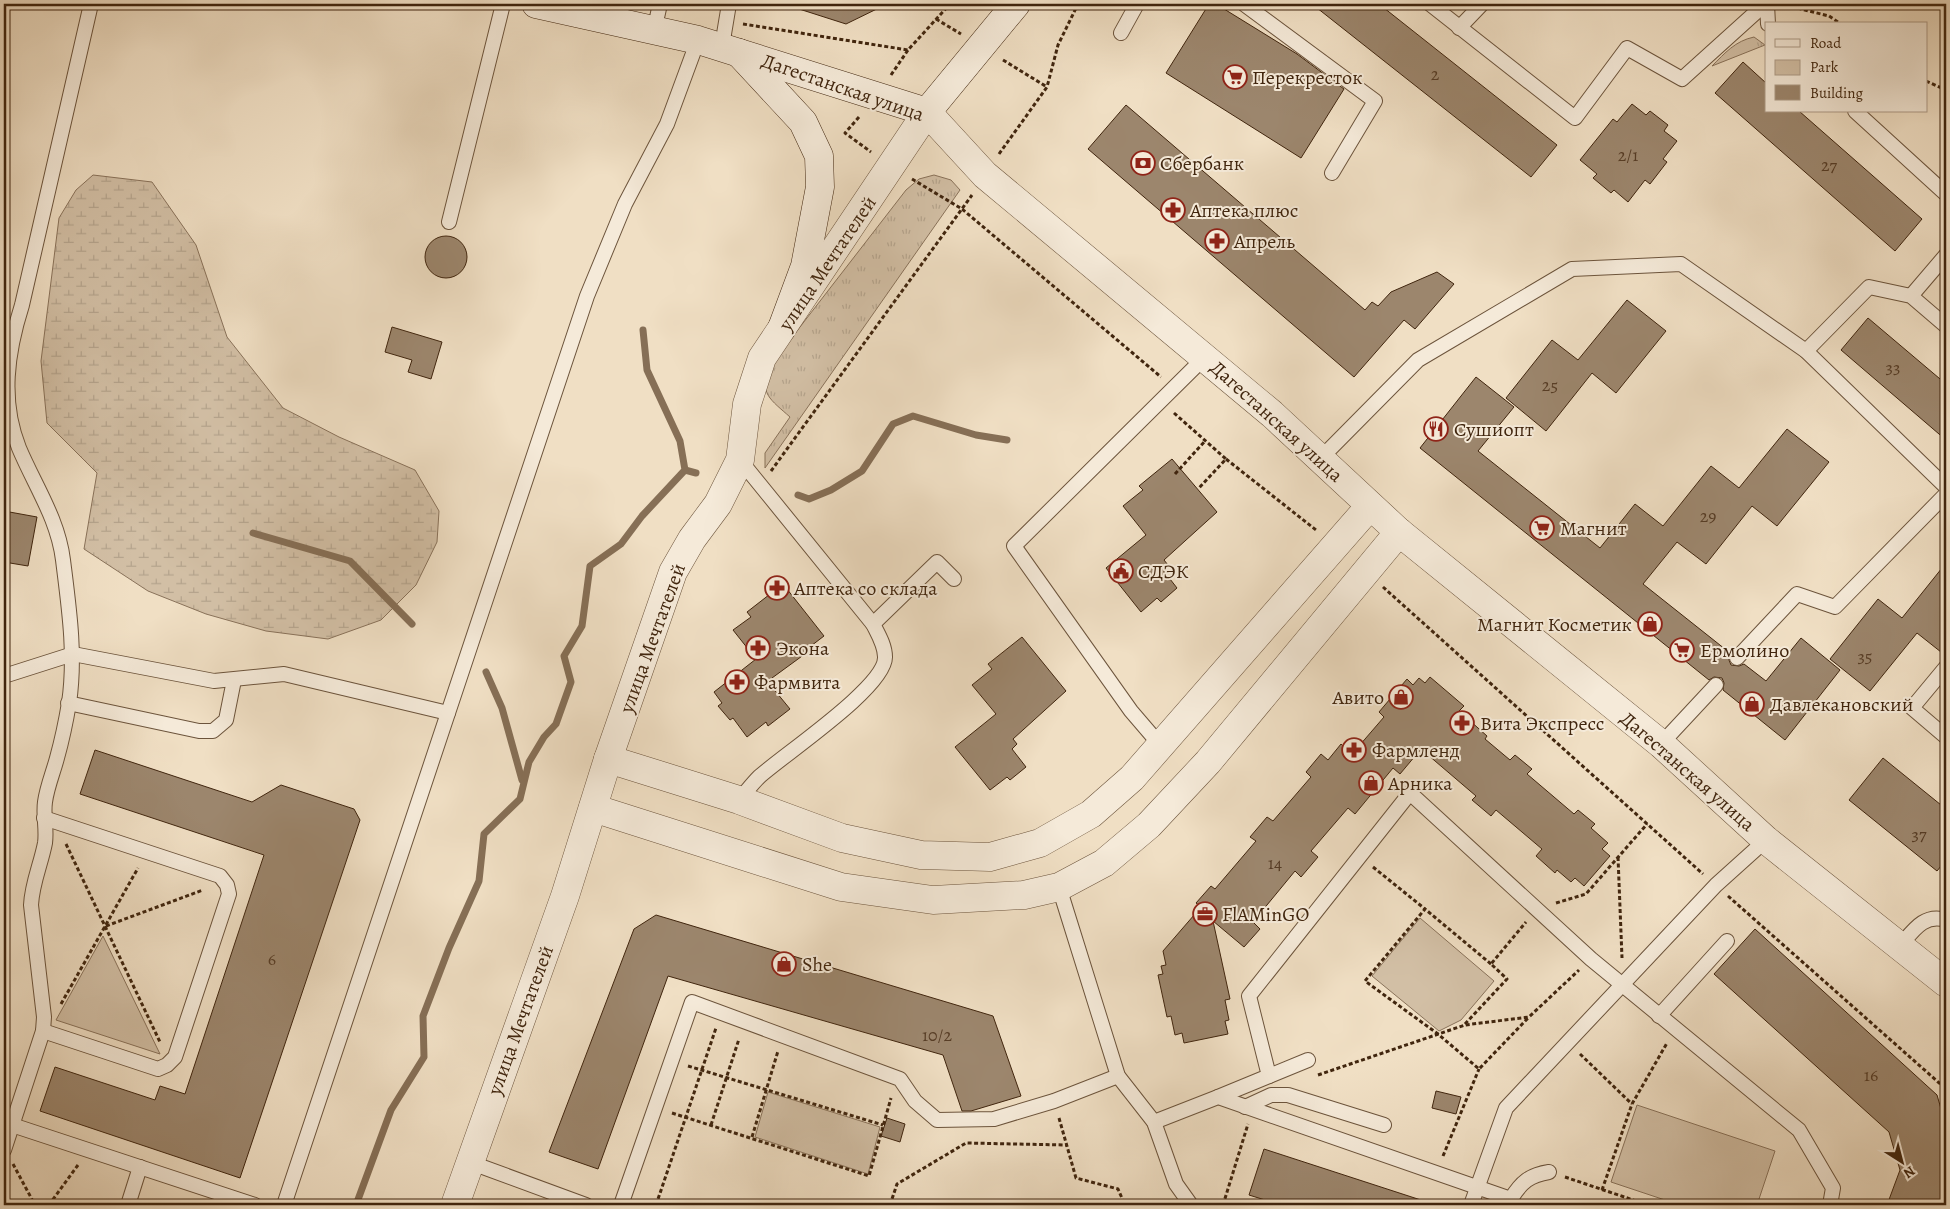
<svg xmlns="http://www.w3.org/2000/svg" width="1950" height="1209" viewBox="0 0 1950 1209" font-family="Alegreya,serif">
<style>
.grass{fill:url(#grass-tufts);stroke:#89725a}
.wetland{fill:url(#wetland-marsh);stroke:#89725a}
.park{fill:#d2bfa5;stroke:#89725a}
.lines{fill:none;stroke-linecap:round;stroke-linejoin:round}
.stream{stroke:#866f56;stroke-width:7}
.building{fill:#9c866d;stroke:#40250e}
.lane-casing{stroke:#6c543c;stroke-width:16}
.street-casing{stroke:#6c543c;stroke-width:29}
.secondary-casing{stroke:#40250e;stroke-width:29}
.path{stroke:#40250e;stroke-width:3;stroke-dasharray:4 2.5;stroke-linecap:butt}
.lane{stroke:#f5ead9;stroke-width:14}
.street{stroke:#f5ead9;stroke-width:28}
.secondary{stroke:#f5ead9;stroke-width:28}
.labels{text-anchor:middle;stroke-width:4;stroke-linejoin:round;paint-order:stroke}
.number-label{font-size:18px;fill:#573d26}
.poi-label{font-size:20px;fill:#40250e;stroke:#f5ead9;text-anchor:start}
.street-label{font-size:20px;fill:#40250e;stroke:#f5ead9}
</style>
<defs>
<pattern id="grass-tufts" width="24" height="20" patternUnits="userSpaceOnUse" patternTransform="scale(1.25)"><rect width="24" height="20" fill="#d2bfa5"/><path d="M3 7l-1-3M5 7V3M7 7l1-3M15 17l-1-3M17 17v-4M19 17l1-3" fill="none" stroke="#b5a48d"/></pattern>
<pattern id="wetland-marsh" width="20" height="14" patternUnits="userSpaceOnUse" patternTransform="scale(1.25)"><rect width="20" height="14" fill="#d2bfa5"/><path d="M1 5h8M5 5V1M11 12h8M15 12V8" fill="none" stroke="#b5a48d"/></pattern>
</defs>
<rect width="100%" height="100%" fill="#f0dfc4"/>
<filter id="stains"><feTurbulence type="fractalNoise" baseFrequency=".004" numOctaves="4"/><feColorMatrix values="0 0 0 0 .2 0 0 0 0 .09 0 0 0 0 .02 0 0 0 .5 -.17"/></filter>
<radialGradient id="worn" r=".72"><stop offset=".6" stop-color="#630" stop-opacity="0"/><stop offset="1" stop-color="#630" stop-opacity=".3"/></radialGradient>
<g class="grass">
<path d="M1754 37 1765 45 1712 66C1725 53 1735 41 1754 37Z"/>
<path d="M934 175 951 180 960 190 765 468V453L790 417C771 400 758 393 769 367L906 190 919 179Z"/>
</g>
<path class="wetland" d="M93 175 152 182 196 245 227 337 283 408 339 437 415 470 439 511 437 542 416 585 381 620 328 639 266 631 206 614 148 591 84 549 97 473 47 423 41 361 59 218 76 190Z"/>
<g class="park">
<path d="M1420 918 1494 981 1461 1020 1439 1031 1372 976Z"/>
<path d="M103 936 160 1054 56 1020Z"/>
<path d="M768 1092 880 1127 868 1174 755 1137Z"/>
<path d="M1637 1105 1775 1151 1757 1205H1680L1611 1182Z"/>
</g>
<g class="lines">
<g class="stream">
<path d="M685 470 696 473"/>
<path d="M798 495 809 499 831 490 862 471 893 424 913 416 976 435 1007 440"/>
<path d="M253 533 350 561 412 624"/>
<path d="M486 672 502 708 522 780"/>
<path d="M356 1205 391 1110 424 1057 423 1016 449 948 479 881 484 834 520 799 529 762 544 737 556 724 571 682 564 656 582 626 590 566 621 544 642 516 685 470 680 441 647 370 643 330"/>
</g>
</g>
<g class="building">
<path d="M797 4H887L846 24 796 8Z"/>
<path d="M1209 4H1216L1297 54 1344 89 1301 158 1166 73Z"/>
<path d="M1312 4H1379L1557 145 1531 177Z"/>
<path d="M1743 62 1766 83V111H1799L1922 219 1895 251 1715 93Z"/>
<path d="M1632 104 1646 115 1650 111 1668 125 1664 131 1677 141 1663 159 1667 162 1650 184 1645 180 1628 202 1614 190 1611 193 1593 178 1597 174 1580 160 1613 119 1617 122Z"/>
<path d="M1126 105 1365 310 1372 302 1378 306 1391 292 1437 272 1454 284 1415 329 1404 320 1354 377 1088 149Z"/>
<circle cx="446" cy="257" r="21"/>
<path d="M1627 300 1666 331 1616 393 1592 373 1546 431 1506 398 1552 340 1578 360Z"/>
<path d="M1868 318 1946 384V440L1841 350Z"/>
<path d="M392 327 442 342 431 379 408 372 412 360 385 352Z"/>
<path d="M1476 377 1514 407 1478 451 1600 548 1635 504 1663 526 1711 466 1739 488 1787 429 1829 462 1777 526 1752 506 1706 564 1677 542 1643 584 1730 653 1729 660 1731 665 1739 666 1744 664 1766 681 1801 638 1840 670 1785 740 1723 690 1724 683 1722 678 1714 677 1709 680 1420 448Z"/>
<path d="M1172 459 1217 512 1164 560 1168 565 1163 570 1177 588 1161 602 1157 598 1141 612 1106 568 1146 535 1123 506 1143 490 1139 486Z"/>
<path d="M4 511 37 517 28 566 4 562Z"/>
<path d="M1946 563V656L1917 633 1870 691 1830 659 1878 599 1902 618Z"/>
<path d="M783 584 824 636 807 649 809 651 772 678 776 684 772 687 790 709 768 726 766 722 747 737 733 718 730 720 718 706 722 703 714 692 756 659 733 630 751 617 747 612Z"/>
<path d="M1022 637 1066 691 1013 739 1017 744 1012 749 1026 767 1010 780 1007 777 990 790 955 747 996 714 972 685 992 669 988 664Z"/>
<path d="M1430 677 1464 706 1459 711 1487 736 1485 739 1510 760 1515 755 1532 769 1527 774 1574 814 1578 810 1595 824 1591 828 1608 843 1602 849 1610 856 1584 886 1575 878 1571 882 1557 870 1555 873 1536 856 1542 849 1496 810 1491 816 1472 800 1476 796 1421 749 1400 774 1393 768 1355 814 1348 808 1311 851 1318 857 1301 877 1295 871 1253 922 1260 929 1244 947 1213 921 1230 999 1225 1000 1229 1020 1225 1021 1228 1034 1184 1043 1182 1033 1175 1035 1171 1016 1167 1017 1158 975 1163 974 1161 966 1166 965 1163 951 1201 907 1196 903 1211 886 1215 889 1256 841 1250 837 1267 817 1273 821 1311 777 1306 772 1321 754 1328 760 1341 744 1347 750 1354 741 1359 746 1384 717 1379 712 1407 679 1413 685 1419 678 1425 683Z"/>
<path d="M95 750 252 802 281 785 354 809 360 820 240 1178 40 1111 55 1067 155 1100 160 1086 185 1094 264 855 80 794Z"/>
<path d="M1883 758 1946 809V860L1937 871 1849 800Z"/>
<path d="M656 915 993 1016 1021 1096 971 1111H962L943 1055 668 976 598 1169 549 1152 634 929Z"/>
<path d="M1755 929 1937 1095 1946 1126V1205H1887L1900 1170 1889 1132 1714 974Z"/>
<path d="M1436 1091 1461 1097 1456 1114 1432 1108Z"/>
<path d="M887 1118 905 1124 900 1142 881 1136Z"/>
<path d="M1264 1149 1427 1202V1205H1281L1249 1195Z"/>
</g>
<g class="lines">
<g class="lane-casing">
<g id="lane">
<path d="M1244 4 1375 101 1332 173"/>
<path d="M1430 4 1575 118 1627 48 1682 79 1765 4"/>
<path d="M1767 4 1768 24"/>
<path d="M1459 28 1482 4"/>
<path d="M654 31 660 4"/>
<path d="M1121 33 1137 4"/>
<path d="M722 46 729 4"/>
<path d="M1855 111 1946 194"/>
<path d="M449 222 503 4"/>
<path d="M1911 296 1946 255"/>
<path d="M1806 351 1869 287 1911 296 1946 326"/>
<path d="M1321 458 1418 360 1572 269 1681 264 1806 351 1946 487"/>
<path d="M873 624 937 562 954 579"/>
<path d="M1737 658 1797 594 1835 607 1946 494"/>
<path d="M1946 667 1912 708 1946 737"/>
<path d="M4 676 73 654 214 681 284 674 448 713"/>
<path d="M68 703 199 731H213L226 720 234 680"/>
<path d="M1661 744 1716 685"/>
<path d="M1161 746 1131 711 1014 546 1205 357"/>
<path d="M739 800C746 792 752 784 759 777 783 755 886 687 885 657 885 645 878 634 873 624L740 460"/>
<path d="M1059 887 1118 1076 1154 1122 1176 1184 1191 1205"/>
<path d="M1900 946C1913 931 1924 913 1946 920"/>
<path d="M1659 1016 1727 941"/>
<path d="M43 1031 158 1069 167 1065 175 1057 229 894 227 885 220 876 44 818"/>
<path d="M1269 1076 1308 1060"/>
<path d="M1218 1097 1269 1076 1249 996 1410 793 1591 959 1799 1130 1833 1188 1830 1205"/>
<path d="M1245 1107 1271 1095H1288L1384 1125"/>
<path d="M1154 1122 1218 1097 1511 1199 1510 1205"/>
<path d="M12 1125 255 1205"/>
<path d="M4 1150 43 1031 44 1017 31 905C32 883 41 864 45 843 47 829 43 816 45 802 47 787 53 773 57 758 62 740 66 721 69 703 76 655 69 608 63 560 58 519 35 486 19 448 0 401 7 352 22 305L91 4"/>
<path d="M469 1162 586 1205"/>
<path d="M1511 1199C1521 1182 1530 1175 1549 1172"/>
<path d="M128 1205 140 1167"/>
<path d="M284 1205 587 296 625 204 667 124 698 40"/>
<path d="M621 1205 692 1002 900 1079 915 1101 937 1120 994 1119 1054 1101 1118 1076"/>
<path d="M1471 1205 1506 1108 1716 885 1766 840"/>
</g>
</g>
<g class="street-casing">
<g id="street">
<path d="M608 759 739 800 842 838 921 855 990 857 1040 843 1091 814 1132 778 1370 506"/>
<path d="M593 808 841 887 933 900 1024 895 1059 887 1104 863 1149 825 1208 762 1399 532"/>
<path d="M455 1205 565 896 608 759 673 572 692 539 718 504 740 460 747 404 762 358 927 112 985 175 1272 414 1399 532 1661 744 1766 840 1946 983"/>
</g>
</g>
<g class="secondary-casing">
<g id="secondary">
<path d="M536 4 698 40 927 112 1016 4"/>
<path d="M739 53 803 122 819 156 820 187 805 266 782 328"/>
</g>
</g>
<g class="path">
<path d="M1785 5 1829 16 1841 24"/>
<path d="M936 19 961 34"/>
<path d="M743 24 908 50 950 4"/>
<path d="M1003 60 1047 87"/>
<path d="M891 75 908 50"/>
<path d="M1926 81 1946 90"/>
<path d="M859 117 845 133 871 152"/>
<path d="M999 154 1047 87 1058 45 1078 4"/>
<path d="M912 179 962 209 1161 377"/>
<path d="M1174 413 1226 459 1198 489"/>
<path d="M1226 459 1316 530"/>
<path d="M771 471 972 195"/>
<path d="M1175 474 1205 441"/>
<path d="M1383 587 1703 874"/>
<path d="M66 844 160 1042"/>
<path d="M1618 857 1622 958"/>
<path d="M1373 867 1425 909"/>
<path d="M1728 896 1946 1089"/>
<path d="M1556 903 1586 894 1647 824"/>
<path d="M106 926 203 890"/>
<path d="M1491 964 1425 909 1365 981 1438 1034 1479 1069 1529 1017"/>
<path d="M61 1004 138 868"/>
<path d="M1465 1024 1507 979 1491 964 1526 922"/>
<path d="M1580 1054 1632 1104"/>
<path d="M688 1066 883 1125"/>
<path d="M1318 1075 1465 1025 1529 1017 1579 970"/>
<path d="M672 1113 869 1176 891 1098"/>
<path d="M1059 1118 1076 1178 1118 1189 1125 1205"/>
<path d="M711 1125 739 1039"/>
<path d="M752 1137 778 1051"/>
<path d="M1443 1156 1479 1069"/>
<path d="M13 1164 35 1205"/>
<path d="M1565 1177 1648 1205"/>
<path d="M1602 1190 1632 1104 1667 1043"/>
<path d="M49 1205 78 1165"/>
<path d="M656 1205 716 1028"/>
<path d="M890 1205 897 1184 966 1143 1067 1145"/>
<path d="M1223 1205 1248 1124"/>
</g>
<use href="#lane" class="lane"/>
<use href="#street" class="street"/>
<use href="#secondary" class="secondary"/>
</g>
<defs>
<g id="supermarket-ring" transform="scale(1.25)"><circle r="9.5" fill="#f5ead9" stroke="#8f2418" stroke-width="1.5"/><path d="M-6-5.5h2.5l.6 2H6L4.5 2H-2.5L-4.4-4H-6ZM-1.5 3.2a1.3 1.3 0 1 0 .1 0ZM3 3.2a1.3 1.3 0 1 0 .1 0Z" fill="#8f2418"/></g>
<g id="bank-ring" transform="scale(1.25)"><circle r="9.5" fill="#f5ead9" stroke="#8f2418" stroke-width="1.5"/><path d="M-6-4H6V4H-6ZM0-2.3a2.3 2.3 0 1 0 0 4.6a2.3 2.3 0 1 0 0-4.6Z" fill="#8f2418"/></g>
<g id="pharmacy-ring" transform="scale(1.25)"><circle r="9.5" fill="#f5ead9" stroke="#8f2418" stroke-width="1.5"/><path d="M-2-6h4v4h4v4h-4v4h-4v-4h-4v-4h4Z" fill="#8f2418"/></g>
<g id="restaurant-ring" transform="scale(1.25)"><circle r="9.5" fill="#f5ead9" stroke="#8f2418" stroke-width="1.5"/><path d="M-5-6h1v4h1v-4h1v4h1v-4h1v5L-1.5 .5V6h-2V.5L-5-1ZM5-6V6H3V1.5H1.5Q1.5-4 5-6Z" fill="#8f2418"/></g>
<g id="civic-ring" transform="scale(1.25)"><circle r="9.5" fill="#f5ead9" stroke="#8f2418" stroke-width="1.5"/><path d="M-.6-6.5H3V-4.5H.6V-3L4-1V1h2V6H-6V1h2V-1L-.6-3ZM-1.2 2.5V6h2.4V2.5Z" fill="#8f2418"/></g>
<g id="shop-ring" transform="scale(1.25)"><circle r="9.5" fill="#f5ead9" stroke="#8f2418" stroke-width="1.5"/><path d="M-5-2.5h2.3a2.7 3.5 0 0 1 5.4 0H5L5.5 6h-11ZM-1.5-2.5h3a1.5 2.3 0 0 0-3 0Z" fill="#8f2418"/></g>
<g id="office-ring" transform="scale(1.25)"><circle r="9.5" fill="#f5ead9" stroke="#8f2418" stroke-width="1.5"/><path d="M-6-3h4V-5.5h4V-3h4V5H-6ZM-1-4.5V-3h2v-1.5ZM-6 0V1H6V0Z" fill="#8f2418"/></g>
</defs>
<g fill-rule="evenodd">
<use href="#supermarket-ring" x="1235" y="77"/>
<use href="#bank-ring" x="1143" y="163"/>
<use href="#pharmacy-ring" x="1173" y="210"/>
<use href="#pharmacy-ring" x="1217" y="241"/>
<use href="#restaurant-ring" x="1436" y="429"/>
<use href="#supermarket-ring" x="1542" y="528"/>
<use href="#civic-ring" x="1121" y="571"/>
<use href="#pharmacy-ring" x="777" y="588"/>
<use href="#shop-ring" x="1650" y="624"/>
<use href="#pharmacy-ring" x="758" y="648"/>
<use href="#supermarket-ring" x="1682" y="650"/>
<use href="#pharmacy-ring" x="737" y="682"/>
<use href="#shop-ring" x="1401" y="697"/>
<use href="#shop-ring" x="1752" y="704"/>
<use href="#pharmacy-ring" x="1462" y="723"/>
<use href="#pharmacy-ring" x="1354" y="750"/>
<use href="#shop-ring" x="1371" y="783"/>
<use href="#office-ring" x="1205" y="914"/>
<use href="#shop-ring" x="784" y="964"/>
</g>
<g class="labels">
<g class="number-label">
<text x="1435" y="80">2</text>
<text x="1628" y="161">2/1</text>
<text x="1829" y="171">27</text>
<text x="1893" y="373">33</text>
<text x="1550" y="391">25</text>
<text x="1708" y="522">29</text>
<text x="1865" y="662">35</text>
<text x="1919" y="840">37</text>
<text x="1275" y="869">14</text>
<text x="272" y="965">6</text>
<text x="937" y="1041">10/2</text>
<text x="1871" y="1081">16</text>
</g>
<g class="poi-label">
<text x="1252" y="84">Перекресток</text>
<text x="1160" y="170">Сбербанк</text>
<text x="1190" y="217">Аптека плюс</text>
<text x="1234" y="248">Апрель</text>
<text x="1454" y="436">Сушиопт</text>
<text x="1560" y="535">Магнит</text>
<text x="1138" y="578">СДЭК</text>
<text x="794" y="595">Аптека со склада</text>
<text x="1632" y="631" text-anchor="end">Магнит Косметик</text>
<text x="776" y="655">Экона</text>
<text x="1700" y="657">Ермолино</text>
<text x="754" y="689">Фармвита</text>
<text x="1384" y="704" text-anchor="end">Авито</text>
<text x="1770" y="711">Давлекановский</text>
<text x="1480" y="730">Вита Экспресс</text>
<text x="1372" y="757">Фармленд</text>
<text x="1388" y="790">Арника</text>
<text x="1222" y="921">FlAMinGO</text>
<text x="802" y="971">She</text>
</g>
<g class="street-label">
<text transform="translate(843 87) rotate(19)" y="7">Дагестанская улица</text>
<text transform="translate(827 263) rotate(-56)" y="7">улица Мечтателей</text>
<text transform="translate(1277 421) rotate(42)" y="7">Дагестанская улица</text>
<text transform="translate(652 638) rotate(-70)" y="7">улица Мечтателей</text>
<text transform="translate(1688 771) rotate(41)" y="7">Дагестанская улица</text>
<text transform="translate(520 1020) rotate(-70)" y="7">улица Мечтателей</text>
</g>
</g>
<rect width="1950" height="1209" fill="none" stroke="#f0dfc4" stroke-width="20"/>
<rect x="5" y="5" width="1940" height="1199" fill="none" stroke="#40250e" stroke-width="2.5"/>
<rect x="10" y="10" width="1930" height="1189" fill="none" stroke="#40250e"/>
<rect x="1765" y="22" width="162" height="90" fill="#f5ead9" stroke="#ad9b88"/>
<rect x="1775" y="39" width="25" height="8" fill="#f5ead9" stroke="#ad9b88"/>
<text x="1810" y="48" font-size="15" fill="#40250e">Road</text>
<rect x="1775" y="60" width="25" height="15" fill="#d2bfa5" stroke="#ad9b88"/>
<text x="1810" y="72" font-size="15" fill="#40250e">Park</text>
<rect x="1775" y="85" width="25" height="15" fill="#9c866d" stroke="#ad9b88"/>
<text x="1810" y="98" font-size="15" fill="#40250e">Building</text>
<g transform="translate(1902 1162) rotate(144)" stroke="#f5ead9" stroke-width="4" paint-order="stroke">
<path d="M0-4L9 19L0 12L-9 19Z" fill="#40250e"/>
<text y="-8" font-size="14" font-weight="bold" text-anchor="middle" fill="#40250e">N</text>
</g>
<rect width="100%" height="100%" filter="url(#stains)"/>
<rect width="100%" height="100%" fill="url(#worn)"/>
</svg>
